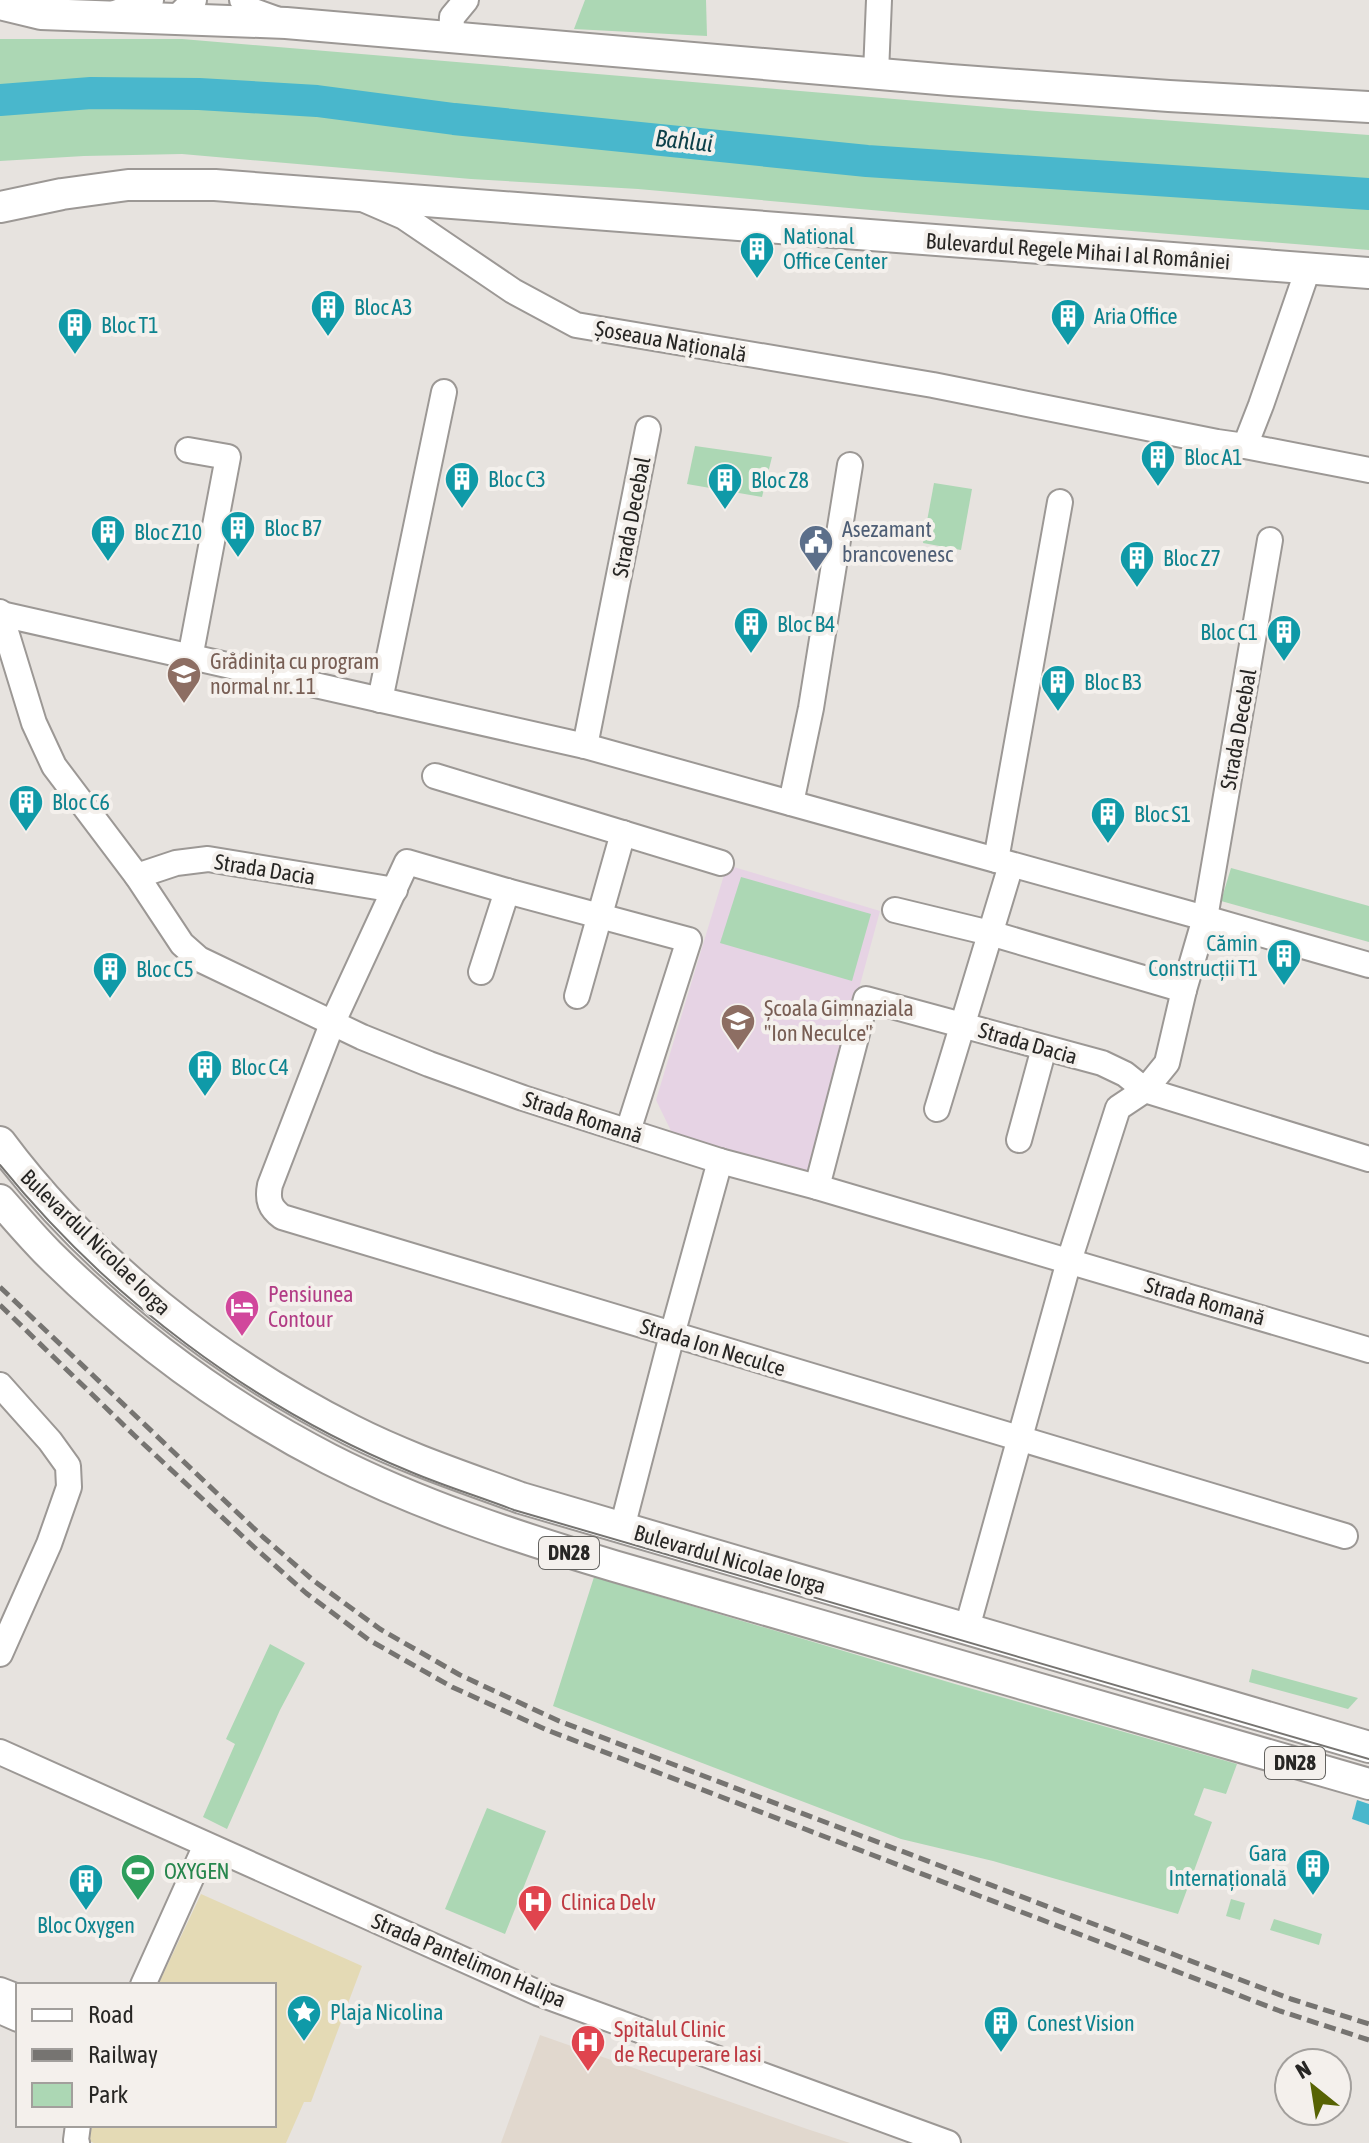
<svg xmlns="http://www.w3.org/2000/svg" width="1369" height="2143" viewBox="0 0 1369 2143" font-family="'Asap Condensed',sans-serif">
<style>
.built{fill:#e1d8ce}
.education{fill:#e6d3e4}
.green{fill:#acd7b4}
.sand{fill:#e4dab5}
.water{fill:#49b7cc}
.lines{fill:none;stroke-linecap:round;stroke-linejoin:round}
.river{stroke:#49b7cc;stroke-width:32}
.minor-casing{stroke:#9c9895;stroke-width:28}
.major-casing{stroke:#9c9895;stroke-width:34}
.minor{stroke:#fff;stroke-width:24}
.major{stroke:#fff;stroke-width:30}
.tram{stroke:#767471;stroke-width:2}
.rail{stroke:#767471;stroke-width:5;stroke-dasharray:12 6;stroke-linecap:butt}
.labels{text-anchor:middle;stroke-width:8;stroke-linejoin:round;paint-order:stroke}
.shield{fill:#f4f0ec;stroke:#646360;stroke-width:2}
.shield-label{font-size:20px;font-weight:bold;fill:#272624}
.culture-label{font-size:22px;fill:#0d838f;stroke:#f4f0ec;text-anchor:start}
.street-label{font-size:22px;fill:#272624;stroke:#f4f0ec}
.service-label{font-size:22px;fill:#4e5e75;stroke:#f4f0ec;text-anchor:start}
.education-label{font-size:22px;fill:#785e54;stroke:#f4f0ec;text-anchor:start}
.hotel-label{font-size:22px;fill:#b23c85;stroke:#f4f0ec;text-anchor:start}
.leisure-label{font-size:22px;fill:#27864d;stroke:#f4f0ec;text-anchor:start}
.health-label{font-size:22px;fill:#be3a42;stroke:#f4f0ec;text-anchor:start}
.water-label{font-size:24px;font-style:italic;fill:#0d4049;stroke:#f4f0ec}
</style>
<rect width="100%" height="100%" fill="#e7e3df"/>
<path class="built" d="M540 2035 807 2129 850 2143H501Z"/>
<path class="education" d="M727 865 880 911 809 1173 672 1133 656 1100Z"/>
<g class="green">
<path d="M585 0H706L707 36 574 29Z"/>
<path d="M0 39H182L1037 111 1369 135V250L905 213 638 189 471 179 182 154 84 156 0 161Z"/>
<path d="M695 446 772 457 762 497 687 484Z"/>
<path d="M934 483 972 489 961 550 923 543Z"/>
<path d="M1231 868 1369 906V942L1221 901Z"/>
<path d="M741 877 871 914 852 981 720 943Z"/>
<path d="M594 1577 955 1684 1237 1764 1226 1794 1204 1788 1194 1815 1212 1822 1178 1914 993 1861 901 1839 553 1706Z"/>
<path d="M270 1644 305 1663 280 1710 227 1829 203 1817 235 1744 226 1739Z"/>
<path d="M1252 1669 1358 1698 1348 1709 1249 1682Z"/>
<path d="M487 1808 546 1831 505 1934 445 1909Z"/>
<path d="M1231 1899 1245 1903 1240 1920 1226 1916Z"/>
<path d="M1274 1919 1322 1934 1319 1945 1270 1930Z"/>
</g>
<path class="sand" d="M201 1894 362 1966 311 2102H304L286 2143H94L87 2140 93 2125H274V1985H158Z"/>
<path class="water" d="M1357 1800 1369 1804V1825L1352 1819Z"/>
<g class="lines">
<path class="river" d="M0 100 91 93 199 94 317 101 454 119 867 161 1369 194"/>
<g class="minor-casing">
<g id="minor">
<path d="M242 0 251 10 276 19"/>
<path d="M112 14 151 0"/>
<path d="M176 18 194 0"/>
<path d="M451 36 452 17 466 0"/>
<path d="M876 73 879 0"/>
<path d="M367 201 404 217 513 291 576 325 933 385 1217 442 1245 446 1369 470"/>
<path d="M1245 446 1261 405 1308 269"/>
<path d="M188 450 228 457 190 658"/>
<path d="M0 612 34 723 54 766 137 876 182 944 199 959 362 1037 429 1064 523 1098 720 1161 817 1187 1369 1350"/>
<path d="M1 614 585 746 1205 918 1369 965"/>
<path d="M380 700 444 392"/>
<path d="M585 746 648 429"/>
<path d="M435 776 721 863"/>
<path d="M791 803 811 708 850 465"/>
<path d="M996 860 1060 502"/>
<path d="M137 876 176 863 208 859 395 890"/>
<path d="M895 910 990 933 1184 990"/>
<path d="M481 972 507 891"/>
<path d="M577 996 623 833"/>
<path d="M937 1109 1011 865"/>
<path d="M628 1131 689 940 507 891 407 862 332 1024 270 1185C267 1200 270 1208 282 1217L1345 1536"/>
<path d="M1019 1140 1044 1048"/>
<path d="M817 1187 866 999 1102 1063 1125 1074 1145 1090 1369 1159"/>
<path d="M0 1385 50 1441 68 1466 69 1487 49 1544 0 1654"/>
<path d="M622 1528 672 1335 720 1161"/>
<path d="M967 1628 1069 1261 1118 1108 1145 1090 1167 1063 1184 990 1205 918 1270 540"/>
<path d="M0 1752 538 1993 948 2143"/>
<path d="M143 1985 206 1845"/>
<path d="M0 1990 18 1997"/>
<path d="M0 2011 18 2019"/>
<path d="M77 2143 76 2140 78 2125"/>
</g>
</g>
<g class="major-casing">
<g id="major">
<path d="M0 4 41 14 286 23 950 80 1169 96 1369 107"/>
<path d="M0 207 62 194 128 185H215L1369 273"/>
<path d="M0 1142C89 1262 219 1363 351 1430 406 1458 464 1477 521 1498L1369 1747"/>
<path d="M0 1200C16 1218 32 1237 49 1254 131 1335 226 1406 329 1459 419 1505 517 1537 614 1566L1369 1784"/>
</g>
</g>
<use href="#minor" class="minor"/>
<use href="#major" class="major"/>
<path class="tram" d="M0 1165C108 1298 252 1407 411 1472 444 1486 480 1497 514 1510L1369 1759"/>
<g class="rail">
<path d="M0 1287 263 1537 314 1581 380 1629 460 1675 559 1721 1291 1999 1369 2024"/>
<path d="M0 1305 135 1436 254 1547 306 1593 369 1640 452 1687 547 1730 870 1854 1280 2011 1369 2040"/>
</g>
</g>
<defs>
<g id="building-pin" transform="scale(1.8)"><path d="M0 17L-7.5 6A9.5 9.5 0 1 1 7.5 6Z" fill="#0f9aa8" stroke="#f4f0ec"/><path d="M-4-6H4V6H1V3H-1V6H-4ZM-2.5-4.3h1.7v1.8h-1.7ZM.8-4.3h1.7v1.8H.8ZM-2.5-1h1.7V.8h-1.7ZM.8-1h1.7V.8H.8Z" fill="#fff"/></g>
<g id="civic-pin" transform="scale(1.8)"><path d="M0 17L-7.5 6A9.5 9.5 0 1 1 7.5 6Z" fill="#5c6f8a" stroke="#f4f0ec"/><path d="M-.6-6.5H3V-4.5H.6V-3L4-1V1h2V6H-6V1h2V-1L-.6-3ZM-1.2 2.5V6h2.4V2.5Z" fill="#fff"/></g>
<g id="school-pin" transform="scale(1.8)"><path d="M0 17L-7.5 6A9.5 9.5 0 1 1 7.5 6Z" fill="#8d6e63" stroke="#f4f0ec"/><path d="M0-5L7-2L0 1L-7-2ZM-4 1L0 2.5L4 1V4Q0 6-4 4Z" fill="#fff"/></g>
<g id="hotel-pin" transform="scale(1.8)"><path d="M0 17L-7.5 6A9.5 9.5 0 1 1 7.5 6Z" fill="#d1479c" stroke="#f4f0ec"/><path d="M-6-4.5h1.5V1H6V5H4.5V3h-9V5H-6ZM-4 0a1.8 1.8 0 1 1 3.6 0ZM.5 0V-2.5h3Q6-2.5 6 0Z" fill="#fff"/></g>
<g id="stadium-pin" transform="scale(1.8)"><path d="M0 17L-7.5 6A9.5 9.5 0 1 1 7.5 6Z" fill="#2e9e5b" stroke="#f4f0ec"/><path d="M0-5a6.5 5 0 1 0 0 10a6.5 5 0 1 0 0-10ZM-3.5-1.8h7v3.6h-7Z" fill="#fff"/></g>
<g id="hospital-pin" transform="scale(1.8)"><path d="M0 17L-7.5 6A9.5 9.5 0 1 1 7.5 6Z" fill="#e0444e" stroke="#f4f0ec"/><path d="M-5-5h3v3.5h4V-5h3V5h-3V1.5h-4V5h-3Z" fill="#fff"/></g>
<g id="sight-pin" transform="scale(1.8)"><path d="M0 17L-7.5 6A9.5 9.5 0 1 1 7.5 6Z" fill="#0f9aa8" stroke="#f4f0ec"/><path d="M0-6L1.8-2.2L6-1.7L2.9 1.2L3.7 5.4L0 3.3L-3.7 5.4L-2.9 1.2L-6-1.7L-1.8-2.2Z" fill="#fff"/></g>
</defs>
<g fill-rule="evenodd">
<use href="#building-pin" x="757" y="249"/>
<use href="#building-pin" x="328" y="307"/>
<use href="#building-pin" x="1068" y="316"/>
<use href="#building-pin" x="75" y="325"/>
<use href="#building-pin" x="1158" y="457"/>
<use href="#building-pin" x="462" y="479"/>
<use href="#building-pin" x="725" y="480"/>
<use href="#building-pin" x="238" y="528"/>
<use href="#building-pin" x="108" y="532"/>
<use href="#civic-pin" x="816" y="542"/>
<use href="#building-pin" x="1137" y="558"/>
<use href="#building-pin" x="751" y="624"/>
<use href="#building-pin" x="1284" y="632"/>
<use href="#school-pin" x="184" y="674"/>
<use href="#building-pin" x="1058" y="682"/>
<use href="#building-pin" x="26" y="802"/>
<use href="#building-pin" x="1108" y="814"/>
<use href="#building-pin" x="1284" y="956"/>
<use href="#building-pin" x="110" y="969"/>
<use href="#school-pin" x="738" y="1021"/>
<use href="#building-pin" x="205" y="1067"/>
<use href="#hotel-pin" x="242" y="1307"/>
<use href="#building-pin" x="1313" y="1866"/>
<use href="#stadium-pin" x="138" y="1871"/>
<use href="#building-pin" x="86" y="1881"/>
<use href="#hospital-pin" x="535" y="1902"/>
<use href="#sight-pin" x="304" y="2012"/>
<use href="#building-pin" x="1001" y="2023"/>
<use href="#hospital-pin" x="588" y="2042"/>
</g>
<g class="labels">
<g class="shield">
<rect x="539" y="1537" width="60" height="32" rx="6"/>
<rect x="1265" y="1747" width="60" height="32" rx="6"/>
</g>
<g class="shield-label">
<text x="569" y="1560">DN28</text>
<text x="1295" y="1770">DN28</text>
</g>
<g class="culture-label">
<text x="783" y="244">National<tspan x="783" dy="25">Office Center</tspan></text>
<text x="354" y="315">Bloc A3</text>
<text x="1094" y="324">Aria Office</text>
<text x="101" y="333">Bloc T1</text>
<text x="1184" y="465">Bloc A1</text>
<text x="488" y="487">Bloc C3</text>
<text x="751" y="488">Bloc Z8</text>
<text x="264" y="536">Bloc B7</text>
<text x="134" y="540">Bloc Z10</text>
<text x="1163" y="566">Bloc Z7</text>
<text x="777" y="632">Bloc B4</text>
<text x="1258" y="640" text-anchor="end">Bloc C1</text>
<text x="1084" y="690">Bloc B3</text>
<text x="52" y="810">Bloc C6</text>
<text x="1134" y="822">Bloc S1</text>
<text x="1258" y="951" text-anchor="end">Cămin<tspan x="1258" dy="25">Construcții T1</tspan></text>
<text x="136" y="977">Bloc C5</text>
<text x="231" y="1075">Bloc C4</text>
<text x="1287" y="1861" text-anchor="end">Gara<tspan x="1287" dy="25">Internațională</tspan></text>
<text x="86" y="1933" text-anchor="middle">Bloc Oxygen</text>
<text x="330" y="2020">Plaja Nicolina</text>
<text x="1027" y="2031">Conest Vision</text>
</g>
<g class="street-label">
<text transform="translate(1078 251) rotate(4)" y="8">Bulevardul Regele Mihai I al României</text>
<text transform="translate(671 341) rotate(10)" y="8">Șoseaua Națională</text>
<text transform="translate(631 517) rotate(-79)" y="8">Strada Decebal</text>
<text transform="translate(1238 729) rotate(-80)" y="8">Strada Decebal</text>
<text transform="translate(265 869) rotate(9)" y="8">Strada Dacia</text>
<text transform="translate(1028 1043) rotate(16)" y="8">Strada Dacia</text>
<text transform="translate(583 1117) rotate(18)" y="8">Strada Romană</text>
<text transform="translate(96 1242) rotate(44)" y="8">Bulevardul Nicolae Iorga</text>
<text transform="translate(1205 1301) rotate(16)" y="8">Strada Romană</text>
<text transform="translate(713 1347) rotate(17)" y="8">Strada Ion Neculce</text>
<text transform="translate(730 1559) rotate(16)" y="8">Bulevardul Nicolae Iorga</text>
<text transform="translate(469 1960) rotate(23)" y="8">Strada Pantelimon Halipa</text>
</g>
<g class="service-label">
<text x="842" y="537">Asezamant<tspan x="842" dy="25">brancovenesc</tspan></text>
</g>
<g class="education-label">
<text x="210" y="669">Grădinița cu program<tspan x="210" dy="25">normal nr. 11</tspan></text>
<text x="764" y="1016">Școala Gimnaziala<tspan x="764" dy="25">"Ion Neculce"</tspan></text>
</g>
<g class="hotel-label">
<text x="268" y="1302">Pensiunea<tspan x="268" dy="25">Contour</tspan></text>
</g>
<g class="leisure-label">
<text x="164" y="1879">OXYGEN</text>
</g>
<g class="health-label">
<text x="561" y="1910">Clinica Delv</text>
<text x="614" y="2037">Spitalul Clinic<tspan x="614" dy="25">de Recuperare Iasi</tspan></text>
</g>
<g class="water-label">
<text transform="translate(684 141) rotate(6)" y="8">Bahlui</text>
</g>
</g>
<rect x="16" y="1983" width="260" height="144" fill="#f4f0ec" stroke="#a29f9c" stroke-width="2"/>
<rect x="32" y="2009" width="40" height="12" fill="#ffffff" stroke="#a29f9c" stroke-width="2"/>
<text x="88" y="2023" font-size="24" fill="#272624">Road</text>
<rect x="32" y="2049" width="40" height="12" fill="#767471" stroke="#a29f9c" stroke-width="2"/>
<text x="88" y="2063" font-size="24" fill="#272624">Railway</text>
<rect x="32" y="2083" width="40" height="24" fill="#acd7b4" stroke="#a29f9c" stroke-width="2"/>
<text x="88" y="2103" font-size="24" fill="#272624">Park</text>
<g transform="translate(1313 2087) rotate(330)"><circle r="38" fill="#f4f0ec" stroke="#a29f9c" stroke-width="2"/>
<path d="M0-6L14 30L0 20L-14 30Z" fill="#576303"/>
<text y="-12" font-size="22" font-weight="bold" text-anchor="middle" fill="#272624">N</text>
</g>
</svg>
